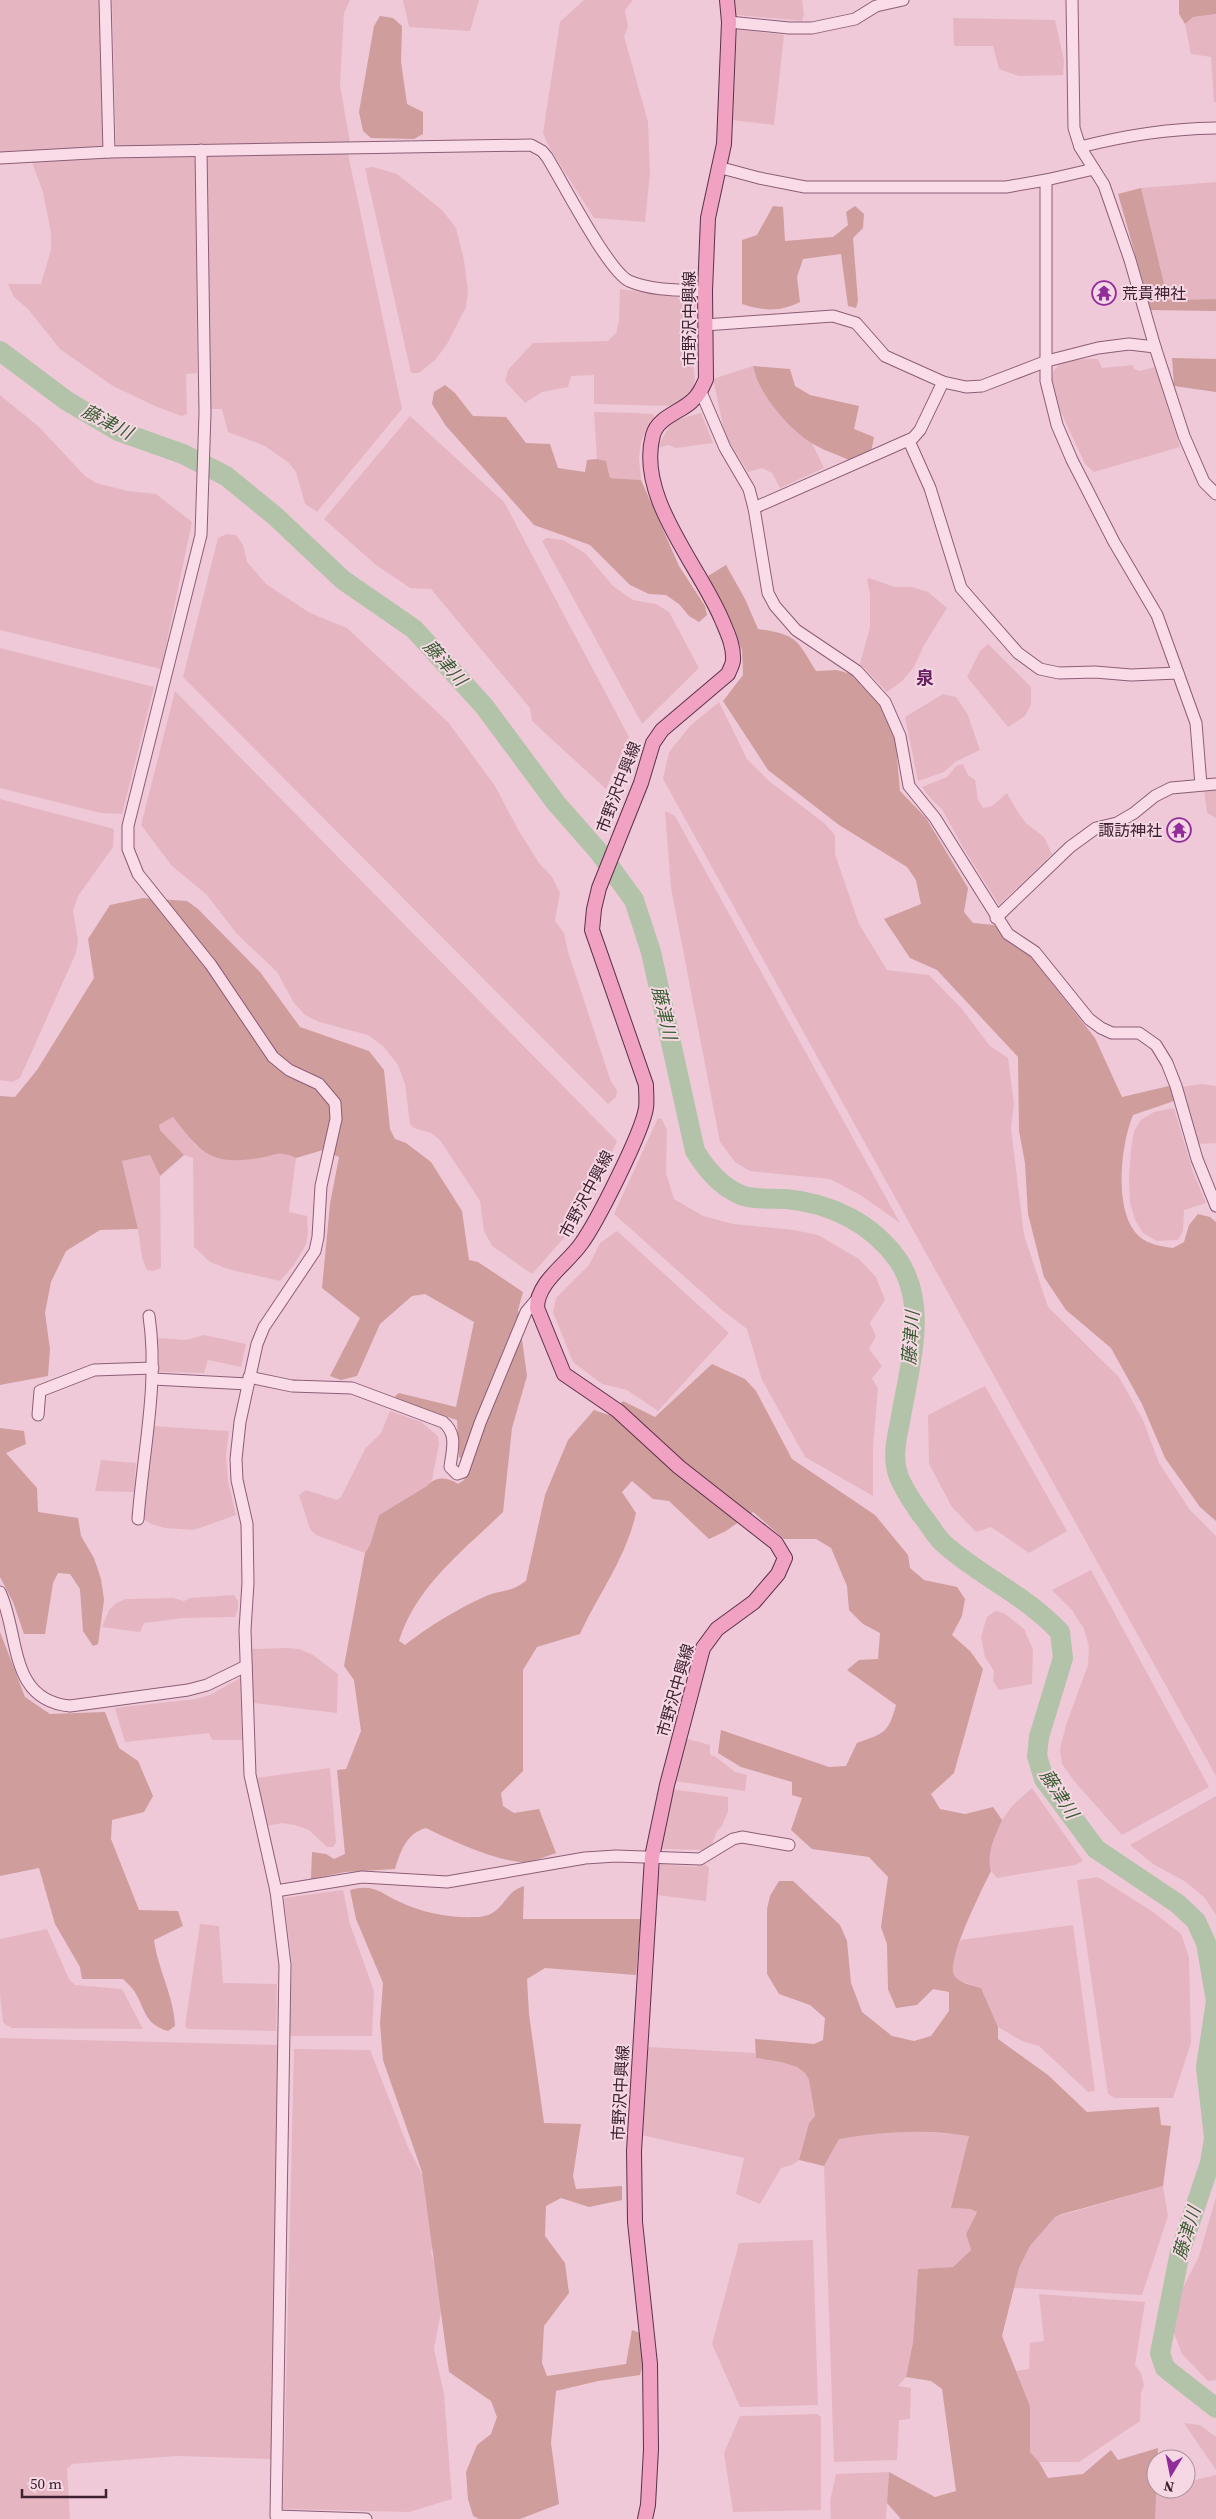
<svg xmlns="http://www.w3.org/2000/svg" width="1216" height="2519" viewBox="0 0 1216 2519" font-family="'Source Serif 4','Noto Sans JP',serif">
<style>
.farmland{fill:#e5b6c2}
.green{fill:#ce9d9c}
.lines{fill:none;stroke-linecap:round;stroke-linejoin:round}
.river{stroke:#b3c3a9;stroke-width:20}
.minor-casing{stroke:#8c5d77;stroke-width:13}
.major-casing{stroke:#5a314b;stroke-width:16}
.minor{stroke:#f9dce8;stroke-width:11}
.major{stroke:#f1a2c2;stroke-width:14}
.labels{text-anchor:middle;stroke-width:4;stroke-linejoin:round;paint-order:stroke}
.poi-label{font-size:16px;fill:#3c2131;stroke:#f6d8e4;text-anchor:start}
.street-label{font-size:16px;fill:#3c2131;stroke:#f6d8e4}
.water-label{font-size:18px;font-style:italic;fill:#375c30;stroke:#f6d8e4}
.neighbourhood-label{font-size:18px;font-weight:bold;fill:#692060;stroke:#f6d8e4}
</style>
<rect width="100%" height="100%" fill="#efc9d8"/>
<g class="farmland">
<path d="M0 0H99L103 148 0 152Z"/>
<path d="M112 0H350L344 13 340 85 350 142 116 146Z"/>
<path d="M403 0H479L470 31 409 27Z"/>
<path d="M584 0H633L625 10 628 27 624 36 648 122 650 173 645 222 594 218 550 149 543 133 560 22Z"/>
<path d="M733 0H802L804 15 802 21 736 15 733 9Z"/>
<path d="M1216 14V102H1214L1211 57 1191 54 1185 24 1193 17Z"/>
<path d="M953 18 1055 20 1064 60 1063 75 1019 76 999 69 993 46H954Z"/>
<path d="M737 29 784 35 774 125 732 120Z"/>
<path d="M348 154 402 409 317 512 305 504 296 472 289 463 265 446 228 432 222 409H210L207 155Z"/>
<path d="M196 155 197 373 186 374 187 414 182 416 157 407 113 386 60 349 27 308 14 297 8 284H41L51 250V233L43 192 31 160Z"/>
<path d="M373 167 397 174 442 210 456 228 464 260 468 291 466 307 447 344 436 359 419 373H411L365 168Z"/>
<path d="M1216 182V299L1168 300 1141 188Z"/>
<path d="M620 289 696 300 690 340 695 381 692 390 685 399 672 406 594 404V375L571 376 568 387 542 392 525 403 505 381 508 370 533 343 608 341 616 333 619 321Z"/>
<path d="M1085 359H1098L1102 368 1133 365 1134 369 1140 371 1155 367 1180 447 1094 472 1085 464 1060 410 1052 378 1054 370 1062 362Z"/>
<path d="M753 366 755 375 795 431 812 443 824 468 780 488 772 473 762 468 748 472 725 435 713 379Z"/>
<path d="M0 395 39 427 85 476 96 483 128 491 156 494 192 522 161 669 0 630Z"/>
<path d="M594 412 635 413 652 414 656 418 647 427 641 442 639 458 641 480 610 478 606 461 597 459Z"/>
<path d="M701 413 713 443 676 448 669 445 657 448 672 421Z"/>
<path d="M410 416 504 502 629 737 606 789 532 721 530 708 431 589 410 588 376 565 324 519Z"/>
<path d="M227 534 236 535 243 545 247 562 266 584 310 613 347 628 448 722 495 786 519 831 539 863 552 877 560 893 555 921 564 933 568 952 611 1082 617 1090 616 1097 608 1104 183 677 218 538Z"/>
<path d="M547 538 563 540 585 553 613 586 633 600 656 604 669 612 699 668 642 724 542 541Z"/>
<path d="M869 578 895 587H912L928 592 947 608 924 645 914 667 902 681 887 692 860 664 870 627V594L867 580Z"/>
<path d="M988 644 1031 687V705L1025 716 1008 727 967 677 980 651Z"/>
<path d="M0 648 154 687 122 814 101 813 0 788Z"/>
<path d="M175 691 617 1141 579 1221 532 1274 492 1246 484 1231 480 1201 440 1140 431 1133 414 1128 410 1124 405 1084 398 1065 383 1046 368 1035 319 1022 305 1015 294 1003 277 972 236 933 207 895 172 866 141 825Z"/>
<path d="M943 694 956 697 967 713 980 750 955 762 944 772 918 781 905 717Z"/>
<path d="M719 702 747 759 769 781 824 823 835 835V854L859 924 887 970 929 975 962 1009 990 1046 1008 1058 1014 1104 1011 1128 1024 1235 1048 1307 1119 1377 1143 1420 1159 1463 1190 1510 1216 1536V1776L663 779 669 752 690 726Z"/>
<path d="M963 764 968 775 975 780 978 800 983 808 992 806 1007 793 1019 814 1027 824 1044 837 1052 854 999 905 964 849 942 809 931 799 922 787 947 777 956 766Z"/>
<path d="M1204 789H1216V818L1207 813Z"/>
<path d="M0 799 114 829 113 847 78 896 73 911 78 941 76 953 20 1078 12 1082 0 1080Z"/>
<path d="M665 811 675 816 900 1223 862 1196 830 1179 750 1171 735 1162 720 1142 671 888Z"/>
<path d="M1202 1084 1216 1086V1143L1198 1144 1181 1087Z"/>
<path d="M1174 1108 1193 1172 1206 1203 1184 1210 1183 1231 1178 1240 1157 1241 1143 1233 1135 1220 1130 1203 1129 1178 1131 1149 1134 1131 1141 1120 1154 1112Z"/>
<path d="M173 1117 196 1146 222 1159H254L272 1153 286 1154 296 1158 289 1212 307 1216 308 1233 306 1244 294 1265 280 1281 228 1269 210 1262 194 1247 193 1158 184 1155 160 1130 159 1125Z"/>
<path d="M658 1118 662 1119 667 1130 666 1173 674 1199 703 1216 733 1224 794 1230 818 1235 859 1259 876 1277 885 1300 870 1323 876 1336 869 1349 882 1366 872 1378 878 1389 873 1446V1496L805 1457 762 1380 747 1329 722 1310 614 1214Z"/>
<path d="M150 1155 160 1176 161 1268 153 1271 147 1270 142 1258 138 1229 122 1161Z"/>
<path d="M617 1231 729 1333 658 1411 627 1390 602 1384 573 1362 553 1312 556 1298 589 1265 600 1243Z"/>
<path d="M204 1335 246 1344 241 1367 208 1360 204 1373 159 1372 158 1338 186 1340Z"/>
<path d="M985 1386 1067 1531 1029 1553 991 1527 976 1532 952 1507 929 1464 928 1415Z"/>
<path d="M390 1411 421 1422 438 1436 439 1444 432 1480 427 1486 379 1515 370 1545 365 1553 316 1535 310 1529 299 1495 306 1490 337 1500 341 1497 365 1449 381 1433Z"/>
<path d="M152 1426 229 1431 226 1456 228 1481 236 1515 194 1530 165 1528 151 1524 144 1519 143 1509Z"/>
<path d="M101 1460 136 1463 134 1492 95 1491Z"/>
<path d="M1091 1570 1209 1787 1122 1835 1075 1782 1062 1764 1060 1749 1066 1725 1088 1665 1089 1647 1084 1629 1072 1610 1052 1590Z"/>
<path d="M234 1595 238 1601V1608L235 1617 184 1618 144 1623 140 1632 102 1627 109 1610 116 1603 126 1599 173 1598 184 1601 190 1598Z"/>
<path d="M995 1611 1004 1613 1024 1629 1033 1650 1032 1684 999 1690 993 1681 994 1671 985 1657 981 1637 987 1617Z"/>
<path d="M287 1648 299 1649 313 1655 338 1674 337 1713 253 1703 251 1649Z"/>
<path d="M240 1678 242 1740H212L209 1733 125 1742 115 1708 195 1699 210 1695Z"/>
<path d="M684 1738 710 1745V1755L716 1757 735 1772 747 1775 745 1791 674 1781Z"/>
<path d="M330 1768 336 1842 333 1847H327L309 1830 295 1825 282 1823 267 1826 256 1778Z"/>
<path d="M1032 1788 1083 1861 1075 1865 997 1878 991 1871 988 1860 991 1844 1002 1820 1013 1805Z"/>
<path d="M671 1789 728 1797V1811L722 1826 717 1831 712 1844 703 1850 661 1849Z"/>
<path d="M1216 1796V1915L1205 1898 1186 1882 1153 1864 1130 1845Z"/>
<path d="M662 1864 696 1867 705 1864 709 1868 706 1901 656 1895 660 1866Z"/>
<path d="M1098 1877 1153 1912 1181 1934 1189 1957 1191 2043 1173 2098H1115L1108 2094 1077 1880Z"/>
<path d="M343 1890 350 1924 374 1991 372 2036H289L292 1965 284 1898Z"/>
<path d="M200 1924 219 1926 223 1983 277 1984 276 2031 188 2029 185 2026Z"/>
<path d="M1073 1925 1095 2091 1088 2092 1039 2046 1022 2041 998 2027 981 1988 957 1980 952 1972 953 1957 961 1940Z"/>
<path d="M47 1929 69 1979 75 1985 122 1989 143 2029 12 2028 6 2025 3 2022 0 1994V1939Z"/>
<path d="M0 2038 278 2045 271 2459 176 2456 72 2464 67 2469 70 2519H0Z"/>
<path d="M648 2047 755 2053 757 2058 781 2062 797 2067 805 2073 809 2080 815 2116 809 2123 799 2160 792 2165 781 2168 760 2204 736 2194 744 2158 641 2135Z"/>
<path d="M294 2049 370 2050 408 2147 431 2191 435 2226 431 2253 442 2282 443 2301 434 2349 444 2394 452 2499 409 2512 283 2509Z"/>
<path d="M909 2131 969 2135 952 2208 970 2209 977 2212 966 2234 971 2250 953 2267 918 2269 913 2342 906 2377 898 2386 911 2388 910 2419 899 2420 897 2460 834 2462 824 2166 839 2138 870 2133Z"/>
<path d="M1163 2186 1168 2216 1142 2295 1014 2288 1019 2268 1030 2246 1055 2217Z"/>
<path d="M1216 2197V2380L1208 2381 1182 2354 1172 2328 1178 2298 1199 2256Z"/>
<path d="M813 2240 818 2405 740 2407 712 2344 739 2243Z"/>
<path d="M1039 2294 1145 2302 1135 2365 1141 2373 1144 2385 1141 2393 1140 2421 1079 2462H1039L1030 2452V2406L1016 2371 1029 2369 1030 2343 1044 2341Z"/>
<path d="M817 2414 821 2417V2510L733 2512 724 2453 740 2416Z"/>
<path d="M1184 2423 1200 2425 1216 2437V2470Z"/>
<path d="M889 2472 886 2519H831L830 2501 836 2474Z"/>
<path d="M1216 2475V2519H1155V2490L1186 2489V2482Z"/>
</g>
<g class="green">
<path d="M1179 0H1216V14L1193 17 1185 24 1179 14Z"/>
<path d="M380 16 393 18 402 26 401 62 407 104 423 112V134L414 139 371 138 363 131 359 112 374 26Z"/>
<path d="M1141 188 1168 300 1216 299V311L1151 310 1118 194Z"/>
<path d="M773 206 783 207 785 241 833 237 848 225 846 212 855 206 864 214 863 228 853 238 858 301 856 308 848 306 841 254 803 259 797 277 800 302C781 312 762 311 742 304V240L757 235Z"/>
<path d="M1172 358 1216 359V392L1174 386Z"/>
<path d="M753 366 790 369 795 386 810 395 859 406 854 429 874 437 871 452 849 460C836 454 822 450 810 442 788 428 758 393 753 366Z"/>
<path d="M445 385 455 393 473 416 506 417 526 443 550 444 558 468 585 472 587 460 597 459 606 461 610 478 641 480 679 566 705 606 707 615 699 622 689 616 679 604 666 595 649 594 630 585 590 545 534 525 446 426 432 404 434 392Z"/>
<path d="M726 565 745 599 758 629C798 635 796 639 816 671L837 670 851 674 867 684 884 710 895 735 900 791 926 818 968 888 964 912 973 923 994 925 1032 958 1095 1038 1122 1097 1169 1086 1173 1092 1174 1101 1133 1115C1121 1144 1114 1205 1135 1232 1144 1244 1159 1246 1173 1248L1184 1242 1189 1225 1198 1214 1210 1217 1216 1222V1521L1200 1507 1165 1458 1142 1404 1111 1348 1066 1310 1044 1277 1028 1214 1025 1163 1019 1131 1018 1057 937 970 910 958 884 919 921 904 916 880 907 867 839 825 768 770 723 701 743 675 742 650 708 576Z"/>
<path d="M143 898 187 901 198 909 260 972 300 1027 369 1051 384 1070 390 1129 395 1139 406 1143 431 1162 462 1211 469 1260 478 1262 523 1292 518 1310 527 1376 512 1428 503 1512C463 1551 416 1586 399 1641L405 1645C428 1627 457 1609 484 1597 501 1589 508 1594 526 1581L545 1495 568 1440 594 1410 609 1415 623 1401 655 1417 712 1364 745 1379 756 1391 792 1459 875 1515 908 1555 910 1568 924 1580 957 1587 965 1599 962 1616 952 1635 970 1651 983 1669 954 1773 931 1794 940 1809 965 1814 993 1807 1002 1820C995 1837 986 1852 991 1871 983 1887 946 1961 954 1975 958 1983 972 1985 981 1988L998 2027V2039L1048 2075 1087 2112 1159 2107 1161 2125 1171 2126 1163 2186 1062 2214 1055 2217 1030 2246 1019 2268 1002 2336 1030 2406V2452L1039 2462 1048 2478 1083 2474 1111 2450 1118 2460 1158 2448 1155 2519H901L887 2503 889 2472 935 2497 956 2491 942 2389 931 2381 906 2377 913 2342 918 2269 953 2267 971 2250 966 2234 977 2212 970 2209 951 2208 969 2136C926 2129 882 2131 839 2139L824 2166 799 2160 809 2123 815 2116 809 2080 805 2073 797 2067 781 2062 756 2058 755 2039 814 2044 823 2040 825 2018 810 2005 779 1994 767 1974V1909L770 1896 779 1881H793L840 1925 847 1941 851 1983 862 2012 892 2036 914 2041 931 2036 949 2011V1992L933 1989 917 2005 896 2008 888 1989 887 1944 881 1927 888 1877 869 1857 812 1849 791 1830 802 1798 792 1795V1782L741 1767 718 1753 721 1730 829 1767 846 1766 857 1743C884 1733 888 1734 896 1705L847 1670 859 1660 878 1659 880 1633 863 1624 849 1610 847 1586 831 1548 816 1539H784L753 1512 726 1531 709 1539 669 1501 653 1499 632 1481 622 1492 636 1513C626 1558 599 1593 580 1634L537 1647 523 1670V1771L501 1793 503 1806 514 1813 539 1809 556 1853C547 1856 535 1861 526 1862 500 1863 450 1840 426 1828 407 1833 401 1850 395 1869L345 1872 311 1879 312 1852 326 1854 334 1859 345 1854 337 1770 346 1769 361 1731 354 1680 344 1666 365 1553 370 1545 379 1515 427 1486C436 1476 447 1477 458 1484L464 1480 471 1465 459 1457 457 1420 398 1401 395 1396 399 1393 456 1407 474 1322 425 1294 412 1296 380 1324 357 1376 341 1380 330 1376 360 1318 322 1288 330 1204 339 1157 323 1150 296 1158C279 1150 276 1155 259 1158 210 1166 201 1153 173 1117L159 1125 160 1130 184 1155 160 1176 150 1155 122 1161 138 1229 100 1230 66 1251 51 1282 45 1313 50 1349 48 1376 0 1385V1096L15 1097 37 1070 94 978 88 939 110 905Z"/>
<path d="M0 1428 24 1431 26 1444 6 1453 37 1488 38 1512 78 1518 81 1536 94 1558 101 1579 104 1600 98 1644 93 1646 83 1631 80 1589 70 1574 58 1573 53 1583 45 1634H24L13 1602 0 1577Z"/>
<path d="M0 1632 25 1697 50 1714 105 1712 119 1748 138 1761 153 1796 144 1812 112 1820 111 1839 139 1910 178 1911 183 1926 154 1940C158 1970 174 1996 175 2026L168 2031C145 2024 146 2012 136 1994 133 1988 127 1983 123 1979H82L80 1967 55 1924 39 1868 0 1876Z"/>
<path d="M524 1886 523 1919H641L636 1975 545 1968 527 1979 529 2014 544 2123 581 2124 573 2176 576 2189 622 2186V2200L589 2207 561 2198 546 2206 545 2236 565 2263 569 2293 544 2326 542 2363 547 2376 626 2364 632 2330 640 2333 644 2361 640 2375 598 2381 556 2391 551 2443 559 2504 520 2519H479L473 2516 468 2499 466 2472 477 2445 491 2434 497 2417 491 2401 449 2372 422 2172 383 2060 380 2024 383 1983 356 1919 350 1890C374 1883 380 1893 400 1902 422 1913 450 1918 475 1917 505 1917 501 1893 524 1886Z"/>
</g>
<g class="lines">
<path class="river" d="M0 351 67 401 118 431 183 454 226 476 275 516 343 580 414 629 484 706 556 803 599 852 634 900 651 952 695 1151C707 1170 720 1186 741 1195 753 1200 772 1198 786 1199 830 1203 872 1223 898 1260 930 1307 908 1371 900 1422 896 1440 892 1459 899 1477 904 1490 912 1501 920 1513 928 1522 934 1534 943 1543 979 1576 1026 1595 1060 1632L1063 1658 1039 1737 1037 1756 1044 1779 1096 1849 1178 1904 1196 1921 1206 1943 1216 2001 1206 2067 1214 2138 1210 2163 1180 2252 1160 2353 1165 2368 1216 2408"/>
<g class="minor-casing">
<g id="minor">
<path d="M105 0 109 152"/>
<path d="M1072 0 1074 128 1080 147 1104 185 1130 260 1155 347 1184 436 1204 482 1216 494"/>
<path d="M729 22 789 28H812L855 19 876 6 903 0"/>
<path d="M1080 147C1128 135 1167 129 1216 128"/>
<path d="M201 150 205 413 201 535 128 826V849L138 874 211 965 273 1057 289 1070 319 1084 335 1103 336 1119 321 1186 318 1237 315 1251 264 1327 257 1344 240 1422 236 1459 237 1480 247 1524 248 1583 245 1630 250 1775 276 1891 285 1965 276 2516 366 2519"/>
<path d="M0 158 109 152 531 145 542 151 547 157C562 181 608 271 629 281 652 291 680 290 705 291"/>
<path d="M718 167 759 178 805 187H1006L1046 180 1094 169"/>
<path d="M1046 180V381L1057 425 1072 460 1114 542 1157 615 1196 723 1201 785"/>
<path d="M705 325 833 316 856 323 885 356 943 382 966 387 982 386 1047 361 1098 348 1129 344 1155 347"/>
<path d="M701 392 725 448 749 489 754 508 768 593 775 606 796 630 857 671 885 702 900 736 909 786 935 818 1008 934 1035 952 1089 1019 1101 1028 1112 1033H1139L1156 1045 1167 1063 1176 1086 1197 1159 1216 1206"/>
<path d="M909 441 930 488 961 588 1018 653 1040 669 1059 673 1095 672 1131 675 1178 673"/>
<path d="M754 508 913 438 920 430 943 382"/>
<path d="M996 918 1070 847 1096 828 1117 823 1134 813 1155 796 1171 788 1216 784"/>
<path d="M249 1377 292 1386 352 1388 443 1422C458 1434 452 1450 450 1467L457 1474 463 1472 480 1423 526 1312 537 1299"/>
<path d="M153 1379 248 1384"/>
<path d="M38 1415 40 1391 94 1370 153 1368"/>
<path d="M138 1519C143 1451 159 1384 149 1316"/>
<path d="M0 1592C20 1635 8 1700 70 1706L188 1690 207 1685 246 1666"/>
<path d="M276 1891 362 1877 447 1882 585 1858 616 1856 700 1859 733 1839 742 1837 789 1845"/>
</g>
</g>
<g class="major-casing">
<path id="major" d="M645 2519 648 2505 651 2449 650 2364 635 2222 634 2151 652 1857 667 1785 703 1648 717 1629 754 1602 778 1574 785 1558 776 1543 679 1467 618 1411 564 1374 537 1308C537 1282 567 1264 581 1244 597 1222 642 1133 646 1108 647 1101 646 1093 646 1085L592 930 594 909 599 888 641 783 653 743 662 730 728 674C730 669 733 664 733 660 734 646 727 632 722 620 699 565 636 497 653 435 658 417 679 413 692 401 699 395 702 388 706 379L705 291 708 218 724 144 729 22 727 0"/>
</g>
<use href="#minor" class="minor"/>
<use href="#major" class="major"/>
</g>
<defs>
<g id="temple-ring" transform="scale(1.25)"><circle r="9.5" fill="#f6d8e4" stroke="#902d9b" stroke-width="1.5"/><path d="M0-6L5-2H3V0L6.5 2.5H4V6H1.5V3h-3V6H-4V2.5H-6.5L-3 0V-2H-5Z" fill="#902d9b"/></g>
</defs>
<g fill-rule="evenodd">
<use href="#temple-ring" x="1104" y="293"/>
<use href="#temple-ring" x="1179" y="830"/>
</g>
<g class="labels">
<g class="poi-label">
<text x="1122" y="299">荒貴神社</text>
<text x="1162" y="836" text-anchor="end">諏訪神社</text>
</g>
<g class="street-label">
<text transform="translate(689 319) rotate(-90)" y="6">市野沢中興線</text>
<text transform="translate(618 787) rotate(-69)" y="6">市野沢中興線</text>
<text transform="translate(586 1194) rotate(-62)" y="6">市野沢中興線</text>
<text transform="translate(675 1690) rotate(-74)" y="6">市野沢中興線</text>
<text transform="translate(620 2093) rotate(-87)" y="6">市野沢中興線</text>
</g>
<g class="water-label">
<text transform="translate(107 422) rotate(27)" y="6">藤津川</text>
<text transform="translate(445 663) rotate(48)" y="6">藤津川</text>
<text transform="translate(664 1013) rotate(77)" y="6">藤津川</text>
<text transform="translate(911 1338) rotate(-86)" y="6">藤津川</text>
<text transform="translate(1059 1794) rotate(57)" y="6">藤津川</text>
<text transform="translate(1187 2233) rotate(-73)" y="6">藤津川</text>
</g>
<g class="neighbourhood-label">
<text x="925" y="684">泉</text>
</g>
</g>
<g transform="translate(1171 2474) rotate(190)"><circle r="24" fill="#f6d8e4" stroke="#ac8f9c"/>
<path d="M0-4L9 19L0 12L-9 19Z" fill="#902d9b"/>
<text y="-8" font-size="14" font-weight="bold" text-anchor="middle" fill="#3c2131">N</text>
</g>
<path d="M22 2489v8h84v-8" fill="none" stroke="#3c2131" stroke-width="2.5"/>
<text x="30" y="2489" font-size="15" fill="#3c2131" stroke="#f6d8e4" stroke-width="4" paint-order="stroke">50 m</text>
</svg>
